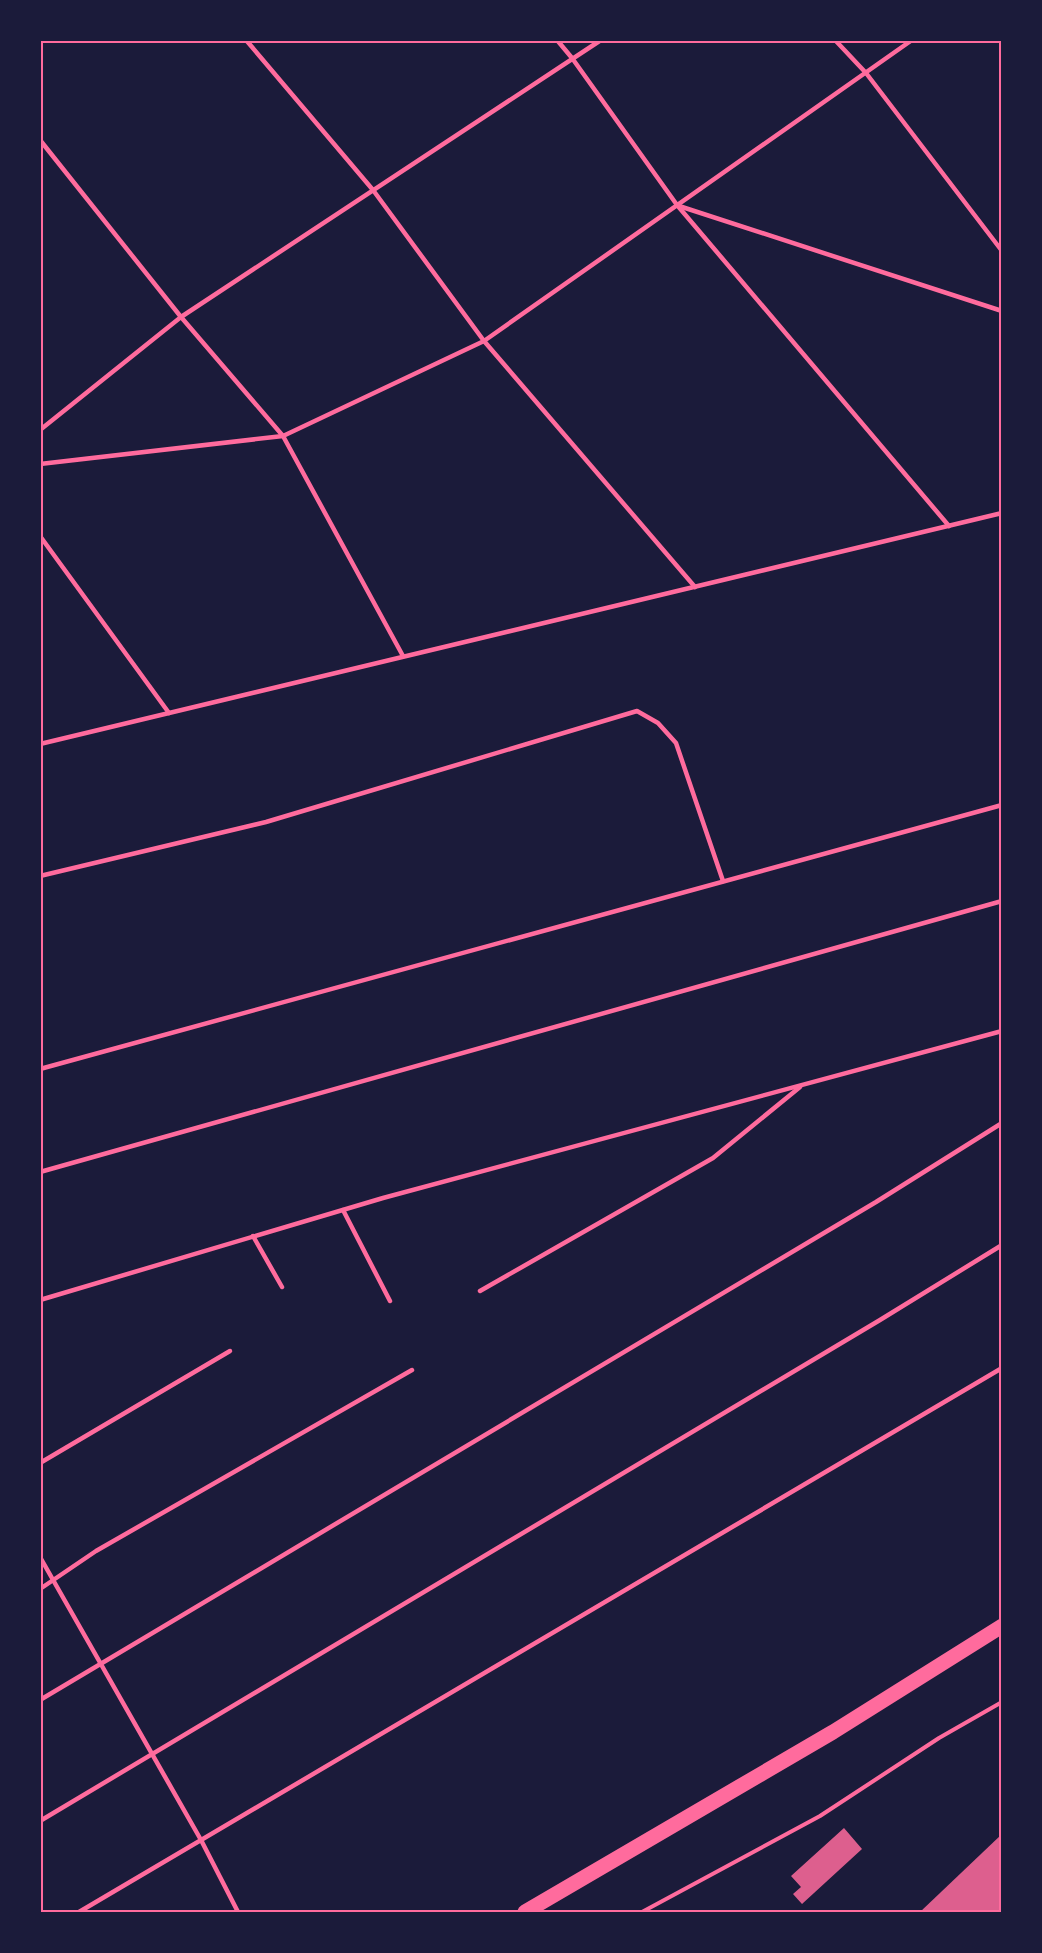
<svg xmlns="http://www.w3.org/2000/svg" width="1042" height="1953" viewBox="0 0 1042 1953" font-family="'Noto Serif',serif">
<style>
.building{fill:#dd5f8e}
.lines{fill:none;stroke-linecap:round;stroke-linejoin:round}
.path{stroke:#ff6b9d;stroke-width:4}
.service{stroke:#ff6b9d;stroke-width:4.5}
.primary{stroke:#ff6b9d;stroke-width:15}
.neatline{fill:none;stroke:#ff6b9d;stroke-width:2}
</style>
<rect width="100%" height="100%" fill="#1b1b3a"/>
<g class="building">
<path d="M844 1828 862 1849 802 1904 793 1894 801 1887 791 1876Z"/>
<path d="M1002 1834V1912H920Z"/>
</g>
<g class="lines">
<path class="path" d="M642 1912 820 1816 939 1738 1002 1702"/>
<g class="service">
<path d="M246 40 373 190 484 341 695 587"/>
<path d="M557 40 572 58 677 205 949 526"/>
<path d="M835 40 866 73 1002 251"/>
<path d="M40 140 181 317 283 436 403 656"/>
<path d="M679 206 1002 311"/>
<path d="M40 430 181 317 601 40"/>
<path d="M40 464 283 436 484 341 912 40"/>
<path d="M40 536 169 713"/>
<path d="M40 744 1002 513"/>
<path d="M40 876 266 822 637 711 658 723 676 743 723 881"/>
<path d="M40 1069 1002 805"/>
<path d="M40 1172 1002 901"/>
<path d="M343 1210 390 1301"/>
<path d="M253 1236 282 1287"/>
<path d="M480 1291 713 1158 800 1087"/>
<path d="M40 1300 383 1198 1002 1031"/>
<path d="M40 1463 230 1351"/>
<path d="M40 1557 201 1840 238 1912"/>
<path d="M40 1589 96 1551 412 1370"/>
<path d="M40 1700 876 1202 1002 1123"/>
<path d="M40 1821 880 1320 1002 1245"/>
<path d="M79 1912 1002 1368"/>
</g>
<path class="primary" d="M525 1912 833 1732 1002 1626"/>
</g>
<rect width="1042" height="1953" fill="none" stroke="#1b1b3a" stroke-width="84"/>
<rect x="42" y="42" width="958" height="1869" class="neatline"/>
</svg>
